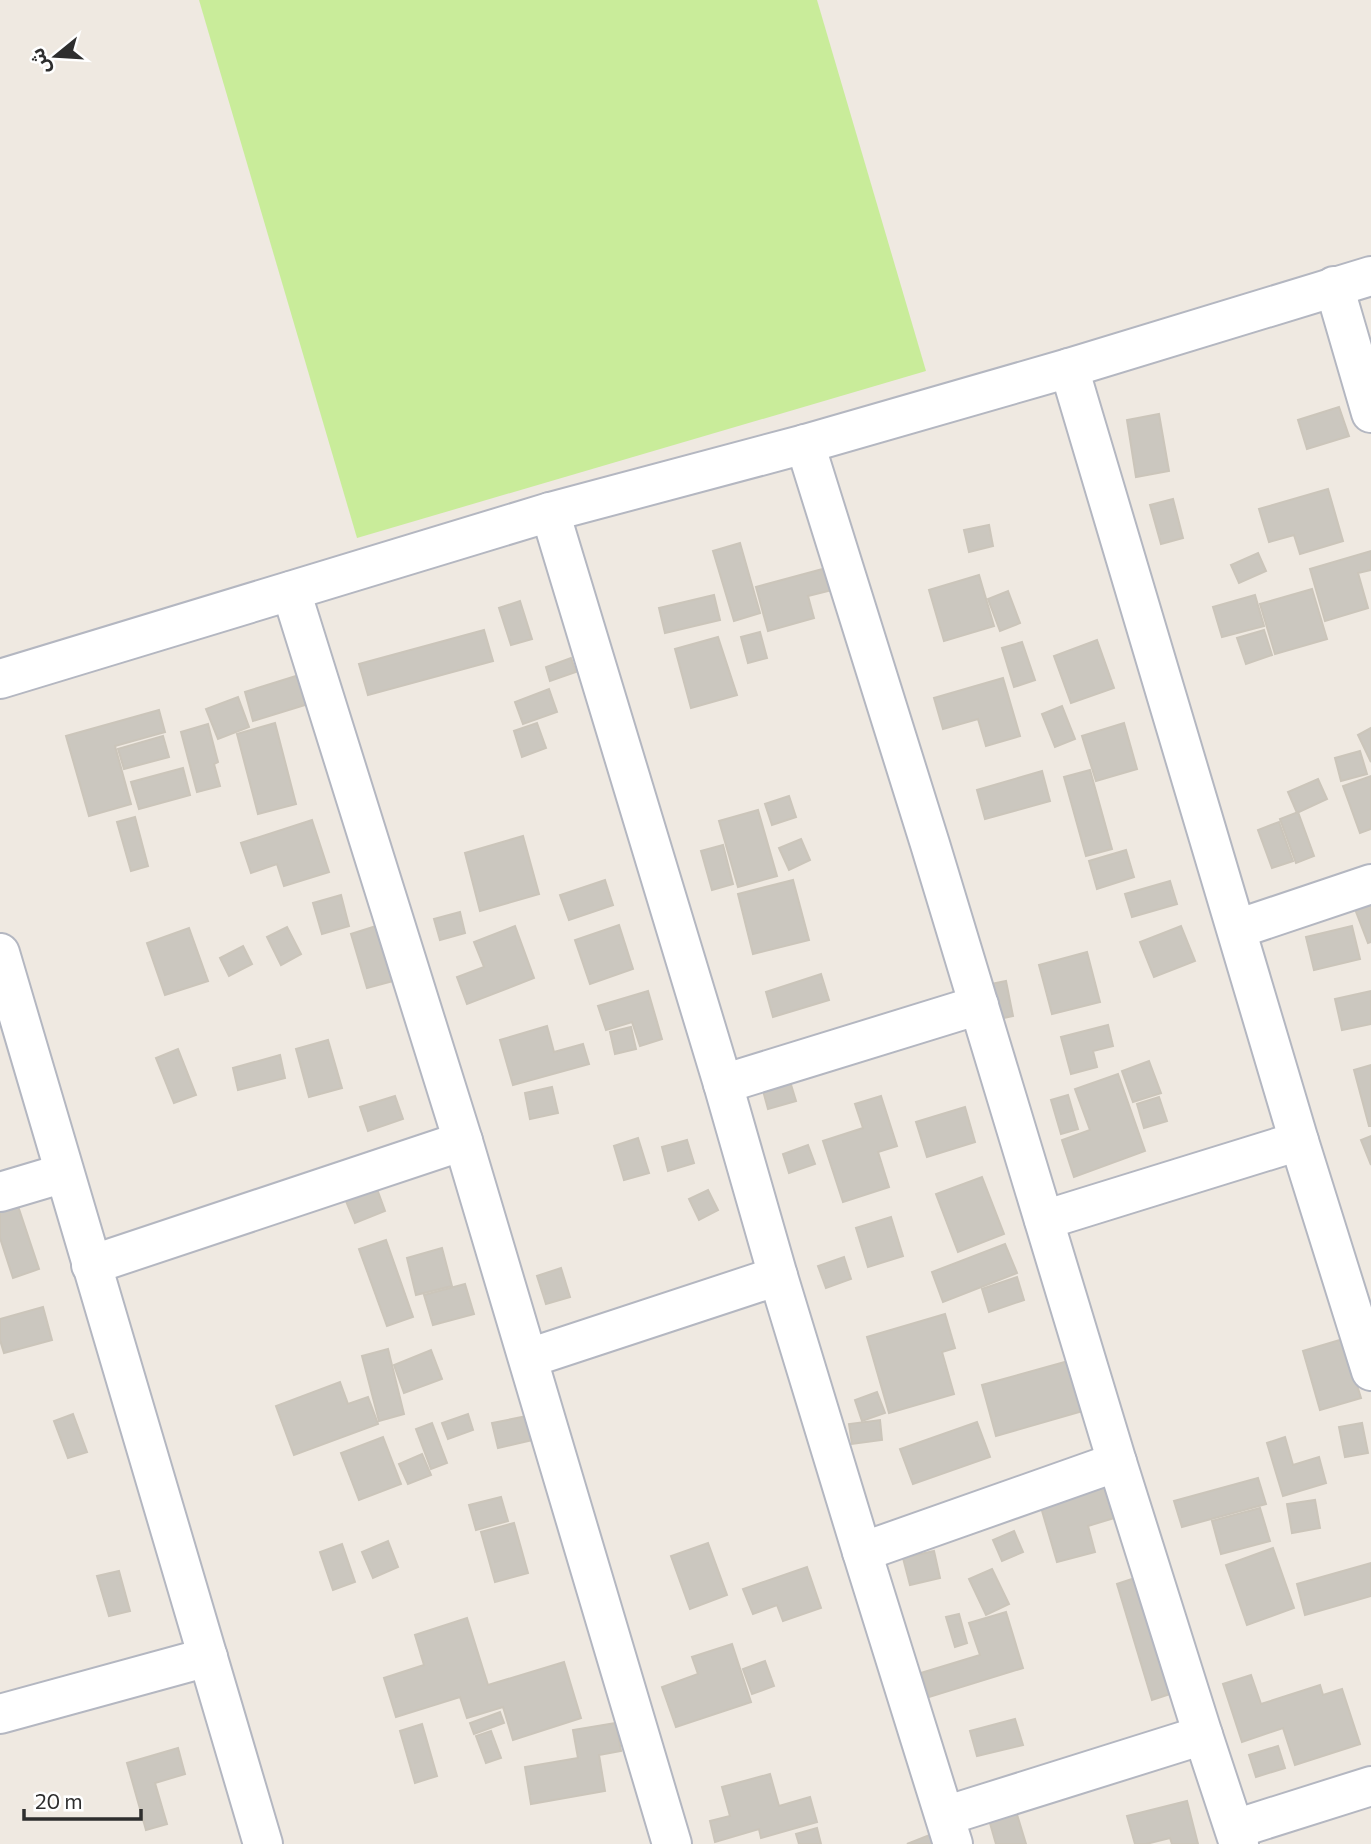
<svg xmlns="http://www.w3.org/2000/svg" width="1371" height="1844" viewBox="0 0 1371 1844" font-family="Commissioner,'Noto Sans Arabic',sans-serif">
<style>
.pitch{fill:#c9ec9a}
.building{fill:#cbc7bf;stroke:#cbc5ba;stroke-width:2}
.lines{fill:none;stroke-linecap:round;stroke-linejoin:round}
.minor-casing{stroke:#b4b7c1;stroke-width:42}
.tertiary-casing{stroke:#b4b7c1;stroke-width:42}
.minor{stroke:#fff;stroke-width:38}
.tertiary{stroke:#fff;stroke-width:38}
</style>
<rect width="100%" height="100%" fill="#efe9e1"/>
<path class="pitch" d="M199 0H817L926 371 357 538Z"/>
<g class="building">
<path d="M1339 407 1349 436 1307 449 1298 420Z"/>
<path d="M1159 414 1169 471 1136 477 1127 420Z"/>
<path d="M1328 489 1343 541 1300 554 1294 535 1269 542 1259 509Z"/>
<path d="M1173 499 1183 538 1161 544 1150 505Z"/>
<path d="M989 525 993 546 969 552 964 530Z"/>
<path d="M740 543 760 613 734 621 713 551Z"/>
<path d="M1371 551V570L1358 573 1368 608 1325 621 1310 569Z"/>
<path d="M1258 553 1266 571 1239 583 1231 565Z"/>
<path d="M830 567 836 589 808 596 814 618 768 631 756 587Z"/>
<path d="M979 575 994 626 944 641 929 590Z"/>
<path d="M1312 589 1327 639 1275 654 1260 604Z"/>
<path d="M1008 591 1020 623 1000 631 988 599Z"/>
<path d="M714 595 720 620 665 633 659 608Z"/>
<path d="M1255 595 1264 626 1222 637 1213 607Z"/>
<path d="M520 601 532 639 511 645 499 608Z"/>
<path d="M484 630 493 661 368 695 359 664Z"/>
<path d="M1264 630 1272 655 1246 664 1237 638Z"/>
<path d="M760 632 767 658 748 663 741 637Z"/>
<path d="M718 637 737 695 691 708 675 649Z"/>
<path d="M1097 640 1114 688 1071 703 1054 656Z"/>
<path d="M1022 642 1035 680 1014 687 1002 648Z"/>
<path d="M571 658 576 672 550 681 546 667Z"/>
<path d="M299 675 308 704 253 721 245 692Z"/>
<path d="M1003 678 1020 736 986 746 978 719 943 729 934 698Z"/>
<path d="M549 689 557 712 523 724 515 702Z"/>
<path d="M238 697 249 727 218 739 206 709Z"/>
<path d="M1062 706 1075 739 1055 747 1042 714Z"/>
<path d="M159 710 165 732 115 746 131 804 89 816 66 736Z"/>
<path d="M275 723 296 804 258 814 237 734Z"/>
<path d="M537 723 546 748 522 757 514 731Z"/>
<path d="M1124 723 1137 769 1096 781 1082 736Z"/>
<path d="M208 724 218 762 214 764 220 786 197 792 181 732Z"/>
<path d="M1371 728V762L1358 735Z"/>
<path d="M163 736 169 757 124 769 118 749Z"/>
<path d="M1360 751 1367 774 1341 781 1335 758Z"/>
<path d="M183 768 190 795 139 809 131 782Z"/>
<path d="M1090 770 1112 849 1086 856 1064 777Z"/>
<path d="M1042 771 1050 801 985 819 977 790Z"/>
<path d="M1371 776V829L1360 833 1343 786Z"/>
<path d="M1318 779 1327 799 1297 813 1288 792Z"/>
<path d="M789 796 796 817 772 825 765 804Z"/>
<path d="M758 810 777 876 738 887 719 821Z"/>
<path d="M1298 812 1314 856 1296 863 1280 819Z"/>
<path d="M135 817 148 866 131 871 117 822Z"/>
<path d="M312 820 329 872 284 886 277 864 251 873 241 843Z"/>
<path d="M1279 822 1293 861 1272 868 1258 830Z"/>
<path d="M523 836 539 894 480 911 465 853Z"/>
<path d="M801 839 810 860 789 870 779 848Z"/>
<path d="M723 845 733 884 712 890 701 851Z"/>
<path d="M1126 850 1134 877 1097 889 1089 861Z"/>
<path d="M605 880 613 905 569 920 560 895Z"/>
<path d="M793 880 809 940 753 954 738 894Z"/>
<path d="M1170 881 1177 904 1132 917 1125 894Z"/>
<path d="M341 895 349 926 322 934 313 903Z"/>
<path d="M1371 903V942L1368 943 1355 909Z"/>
<path d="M460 912 465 933 440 940 434 919Z"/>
<path d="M619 925 633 969 590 984 575 940Z"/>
<path d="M376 926 393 981 367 988 351 934Z"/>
<path d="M515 926 534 978 467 1004 457 977 484 967 474 942Z"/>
<path d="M1181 926 1195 961 1154 977 1140 942Z"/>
<path d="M1352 926 1360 959 1314 970 1306 937Z"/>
<path d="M287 927 301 954 281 965 267 937Z"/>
<path d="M189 928 208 981 165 995 147 943Z"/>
<path d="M243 946 252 964 229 976 220 958Z"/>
<path d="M1087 952 1100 1002 1052 1014 1039 965Z"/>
<path d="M821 974 829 1000 773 1017 766 992Z"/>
<path d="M1006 981 1013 1016 999 1019 991 984Z"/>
<path d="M648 991 662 1039 640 1046 632 1022 606 1030 598 1006Z"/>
<path d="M1371 991V1024L1342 1030 1335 999Z"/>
<path d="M1108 1025 1113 1046 1093 1051 1097 1067 1071 1074 1061 1037Z"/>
<path d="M547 1026 554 1052 583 1044 589 1064 513 1085 500 1040Z"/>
<path d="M631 1027 636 1049 615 1054 610 1032Z"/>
<path d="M328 1040 342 1088 309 1097 296 1049Z"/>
<path d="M178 1049 196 1095 174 1103 156 1058Z"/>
<path d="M280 1055 285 1078 238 1090 233 1068Z"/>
<path d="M1149 1061 1161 1093 1133 1102 1122 1071Z"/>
<path d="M1371 1065V1126H1369L1354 1070Z"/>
<path d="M1118 1074 1145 1151 1074 1177 1062 1140 1090 1130 1075 1089Z"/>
<path d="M789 1078 796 1101 768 1109 762 1087Z"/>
<path d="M552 1087 558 1113 530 1119 525 1093Z"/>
<path d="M1068 1095 1078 1129 1061 1134 1051 1100Z"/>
<path d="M395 1096 403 1119 368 1131 360 1107Z"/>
<path d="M881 1096 897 1146 878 1152 889 1187 843 1202 823 1141 863 1128 855 1104Z"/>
<path d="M1159 1097 1167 1121 1144 1128 1137 1104Z"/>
<path d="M965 1107 975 1142 927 1157 916 1122Z"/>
<path d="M1371 1136V1165L1361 1140Z"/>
<path d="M638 1138 649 1173 624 1180 614 1146Z"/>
<path d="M687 1140 694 1163 668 1171 662 1147Z"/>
<path d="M808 1145 815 1164 789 1173 783 1154Z"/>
<path d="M982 1177 1004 1234 958 1252 936 1194Z"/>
<path d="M377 1189 385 1211 355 1223 346 1201Z"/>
<path d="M708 1190 718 1210 699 1220 689 1199Z"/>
<path d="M16 1200 39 1269 13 1278 0 1238V1205Z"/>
<path d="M891 1217 903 1256 868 1267 856 1228Z"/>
<path d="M386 1240 413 1317 387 1326 359 1249Z"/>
<path d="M1005 1244 1017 1273 943 1302 932 1272Z"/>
<path d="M442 1248 452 1286 416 1295 407 1258Z"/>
<path d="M844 1257 851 1279 826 1288 818 1266Z"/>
<path d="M561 1268 570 1297 546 1304 537 1276Z"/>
<path d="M1017 1277 1024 1300 989 1312 982 1289Z"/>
<path d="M465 1284 474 1314 433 1325 424 1295Z"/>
<path d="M43 1307 52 1340 4 1353 0 1340V1319Z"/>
<path d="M945 1314 955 1348 942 1352 954 1394 889 1413 867 1337Z"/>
<path d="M1343 1339 1361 1398 1320 1410 1303 1351Z"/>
<path d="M388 1349 404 1414 379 1421 362 1356Z"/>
<path d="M431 1350 442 1379 404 1393 394 1365Z"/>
<path d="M1079 1358 1093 1408 996 1436 982 1385Z"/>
<path d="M340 1382 348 1404 368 1397 378 1424 294 1455 276 1406Z"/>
<path d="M877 1392 885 1413 862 1421 855 1400Z"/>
<path d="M73 1414 87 1452 68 1458 54 1421Z"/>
<path d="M468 1414 473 1430 448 1439 442 1423Z"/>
<path d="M532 1415 537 1439 498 1448 492 1423Z"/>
<path d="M880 1420 882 1440 852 1444 849 1424Z"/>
<path d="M977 1422 990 1457 913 1484 900 1449Z"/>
<path d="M432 1423 447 1463 431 1469 416 1429Z"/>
<path d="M1362 1423 1368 1453 1345 1457 1339 1427Z"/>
<path d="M383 1437 401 1484 359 1500 341 1453Z"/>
<path d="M1285 1437 1293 1465 1319 1457 1326 1483 1283 1496 1267 1443Z"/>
<path d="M422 1454 431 1475 408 1484 399 1464Z"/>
<path d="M1258 1478 1266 1504 1182 1527 1174 1501Z"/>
<path d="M1115 1483 1124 1515 1088 1526 1095 1552 1057 1562 1040 1504Z"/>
<path d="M501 1497 508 1521 476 1530 469 1505Z"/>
<path d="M1315 1500 1320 1528 1292 1533 1287 1504Z"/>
<path d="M1260 1508 1270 1541 1221 1554 1212 1521Z"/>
<path d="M514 1523 528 1573 495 1582 481 1532Z"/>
<path d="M1014 1531 1023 1552 1002 1561 993 1540Z"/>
<path d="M388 1541 398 1567 373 1578 362 1552Z"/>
<path d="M708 1543 727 1595 690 1609 671 1556Z"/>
<path d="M342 1544 355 1582 333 1590 320 1552Z"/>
<path d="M1273 1548 1294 1608 1247 1625 1226 1565Z"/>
<path d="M934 1551 940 1578 910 1585 903 1558Z"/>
<path d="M1371 1563V1596L1305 1615 1297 1584Z"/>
<path d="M807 1567 821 1608 783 1621 777 1605 753 1614 743 1589Z"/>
<path d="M992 1569 1009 1604 986 1615 969 1579Z"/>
<path d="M119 1571 130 1611 109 1616 97 1576Z"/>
<path d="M1141 1576 1176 1692 1152 1700 1117 1584Z"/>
<path d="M1006 1612 1023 1668 929 1697 921 1673 980 1655 969 1623Z"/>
<path d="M959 1614 967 1643 955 1647 946 1617Z"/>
<path d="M467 1618 488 1685 564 1662 581 1718 513 1740 503 1707 467 1718 460 1697 396 1717 384 1678 424 1665 415 1635Z"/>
<path d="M732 1644 751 1702 676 1727 662 1687 698 1674 692 1657Z"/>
<path d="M765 1661 774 1686 752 1694 743 1669Z"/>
<path d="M1251 1675 1261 1704 1320 1685 1323 1695 1342 1689 1360 1744 1295 1765 1283 1728 1242 1742 1223 1684Z"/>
<path d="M500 1712 504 1723 474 1734 470 1723Z"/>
<path d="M1015 1719 1023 1745 977 1756 970 1731Z"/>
<path d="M616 1723 621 1751 599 1755 605 1791 531 1804 525 1767 578 1758 573 1730Z"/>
<path d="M422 1724 437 1776 415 1783 400 1731Z"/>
<path d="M491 1731 501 1758 486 1763 476 1736Z"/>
<path d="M1278 1746 1285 1768 1256 1777 1249 1755Z"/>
<path d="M178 1748 185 1774 155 1783 167 1824 146 1830 127 1763Z"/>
<path d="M770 1774 779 1806 810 1797 817 1822 761 1838 759 1829 715 1842 710 1821 730 1816 722 1787Z"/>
<path d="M1012 1798 1026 1844H996L985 1806Z"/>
<path d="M1187 1801 1198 1844H1172L1170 1838 1146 1844H1135L1127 1816Z"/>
<path d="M817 1828 821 1844H799L796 1834Z"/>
<path d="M932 1834 935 1844H907Z"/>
</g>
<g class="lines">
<g class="minor-casing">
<g id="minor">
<path d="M1334 286 1371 413"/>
<path d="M1069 368 1299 1141 1371 1371"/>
<path d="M805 444 930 844 1117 1462 1203 1735 1239 1844"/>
<path d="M550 512 723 1084 778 1276 862 1552 953 1844"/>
<path d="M291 591 463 1141 672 1844"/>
<path d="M0 679 550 512 805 444 1069 368 1371 276"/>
<path d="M1237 929 1371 884"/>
<path d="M723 1084 979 1005"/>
<path d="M0 1192 64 1173"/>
<path d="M1044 1220 1299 1141"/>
<path d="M91 1265 463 1141"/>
<path d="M529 1358 778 1276"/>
<path d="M862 1552 1117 1462"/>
<path d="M0 1714 208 1657"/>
<path d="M945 1816 1203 1735"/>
<path d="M1235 1829 1371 1786"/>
</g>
</g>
<g class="tertiary-casing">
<path id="tertiary" d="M0 953 263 1844"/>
</g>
<use href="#minor" class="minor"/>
<use href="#tertiary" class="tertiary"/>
</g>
<g transform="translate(56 56) rotate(252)" stroke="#ffffff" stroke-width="5" paint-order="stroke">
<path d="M0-5L12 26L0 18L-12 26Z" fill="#2e2e2e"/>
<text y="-10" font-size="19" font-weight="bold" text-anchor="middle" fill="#2e2e2e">ش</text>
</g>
<path d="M24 1809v10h117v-10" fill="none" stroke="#2e2e2e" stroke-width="3.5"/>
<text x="35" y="1809" font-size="21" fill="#2e2e2e" stroke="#ffffff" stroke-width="5" paint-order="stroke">20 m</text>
</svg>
